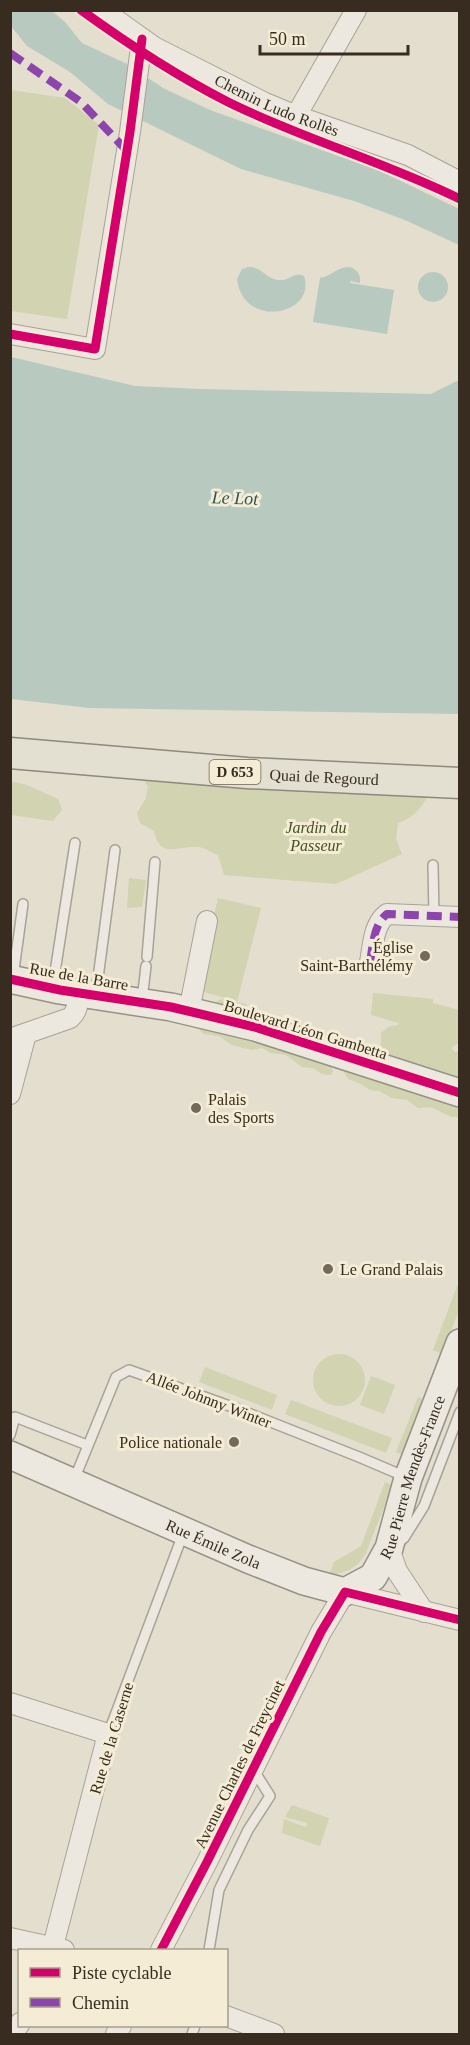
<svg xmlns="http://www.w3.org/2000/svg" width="470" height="2045" viewBox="0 0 470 2045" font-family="'Times New Roman',serif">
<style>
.green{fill:#d1d3b1}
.water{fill:#b8c9c0}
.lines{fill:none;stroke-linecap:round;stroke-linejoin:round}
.service-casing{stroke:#a8a397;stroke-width:12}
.minor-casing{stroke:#a8a397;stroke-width:22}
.secondary-casing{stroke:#989286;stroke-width:30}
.primary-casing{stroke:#8e887e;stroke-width:33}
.service{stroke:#ece8df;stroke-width:9}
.minor{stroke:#ece8df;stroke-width:20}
.secondary{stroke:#ece8df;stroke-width:27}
.primary{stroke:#e3dfd1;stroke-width:30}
.quiet{stroke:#8e44ad;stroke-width:8;stroke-dasharray:15 8;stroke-linecap:butt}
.cycleway-casing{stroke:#f4ecd4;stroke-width:13}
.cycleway{stroke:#d6006c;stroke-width:9}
.poi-dot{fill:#736a5c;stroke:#f4ecd4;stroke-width:2}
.labels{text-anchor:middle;stroke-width:6;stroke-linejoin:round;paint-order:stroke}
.shield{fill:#f4ecd4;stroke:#706655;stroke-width:1.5}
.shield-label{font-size:15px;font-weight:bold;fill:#372c1f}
.street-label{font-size:16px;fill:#372c1f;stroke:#f4ecd4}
.park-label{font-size:16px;font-style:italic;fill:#455227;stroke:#f4ecd4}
.poi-label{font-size:16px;fill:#372c1f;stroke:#f4ecd4;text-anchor:end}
.water-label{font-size:18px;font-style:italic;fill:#2f5656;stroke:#f4ecd4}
</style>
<rect width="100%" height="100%" fill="#e3dece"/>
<g class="green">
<path d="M11 90 65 98 99 125 67 319 11 311Z"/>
<path d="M145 778 430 791C423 806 414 818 398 823L396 839 402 854 336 884 224 875 218 855C212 853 205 848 199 847 180 844 160 861 154 831L140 823 137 813 146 798 148 786 145 783Z"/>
<path d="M10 781 27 785 58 799 62 810 53 821 11 815Z"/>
<path d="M129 878 146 880 142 907 127 908Z"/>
<path d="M218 898 261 908 237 1002 246 1004 250 1012 268 1013 275 1023C284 1024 294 1024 303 1029 314 1035 328 1059 333 1071L331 1075 322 1074 313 1068 302 1067 286 1055 271 1053 262 1048 251 1050 232 1045 219 1036 204 1034 195 1026C204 1014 209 1002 225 998L197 990Z"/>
<path d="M373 993 433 999V1003L459 1010V1043L451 1048 455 1052 459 1051V1117H451L431 1107 418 1108 407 1100 392 1098 379 1091 370 1090 359 1083 348 1079 344 1072 345 1059 358 1050 373 1051 381 1044V1033L388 1027 398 1025 399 1023 371 1015Z"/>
<path d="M459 1281V1310L442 1354 433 1350Z"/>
<circle cx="339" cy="1380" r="26"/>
<path d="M205 1367 277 1395 272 1410 199 1382Z"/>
<path d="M371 1376 395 1385 384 1414 360 1405Z"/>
<path d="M418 1397 426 1400 405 1456 396 1452Z"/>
<path d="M291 1400 392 1438 386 1453 285 1414Z"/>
<path d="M385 1482 393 1485 365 1555C357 1568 344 1574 329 1575L334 1562 361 1546Z"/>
<path d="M292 1805 329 1818 320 1846 282 1833 284 1819 305 1827 307 1826V1823L285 1817Z"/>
</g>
<g class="water">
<path d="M10 11H52L65 22 82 43 127 64 163 88 210 110 380 171 459 209V245L405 220 354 201 241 169 108 104 70 72 27 46 11 26Z"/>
<path d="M248 267C263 267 266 279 278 280 289 282 293 271 304 276 317 315 243 330 237 279L242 269Z"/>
<path d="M350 267C358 270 361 275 360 283L350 281V283L394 290 387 334 313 322 320 278C332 276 336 267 350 267Z"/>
<circle cx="433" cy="287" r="15"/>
<path d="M11 357 135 386 200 389 431 394 459 380V714L89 708 11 699Z"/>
</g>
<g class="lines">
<g class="service-casing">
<g id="service">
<path d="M433 865 434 916"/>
<path d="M147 957 155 862"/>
<path d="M13 977 23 904"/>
<path d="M53 985 75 843"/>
<path d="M96 993 115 850"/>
<path d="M142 1000 146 966"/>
<path d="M10 1435 15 1417 87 1445"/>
<path d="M74 1480 116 1377 129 1370 238 1409 359 1457 406 1477"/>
<path d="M399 1542 404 1538 424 1506 460 1412"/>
<path d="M108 1734 183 1534"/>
<path d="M209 1950 219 1890 248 1830 270 1796 253 1769"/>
<path d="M192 2034 195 2026"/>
</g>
</g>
<g class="minor-casing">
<g id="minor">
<path id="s1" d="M102 10 154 47 265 103 296 116 408 155 460 182"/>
<path d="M296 116 356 10"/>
<path d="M10 334 95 349 130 132 142 39"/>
<path d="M370 962C373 946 373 925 387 914L460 917"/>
<path d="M189 1011 207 921"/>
<path d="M10 1039 70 1018C78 1011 78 1003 78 993"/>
<path d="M10 1094 26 1034"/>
<path d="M389 1548 397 1571 424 1612"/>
<path d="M10 1703 108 1734 52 1950"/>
<path d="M10 1938 64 1950"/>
<path d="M161 1950 207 1862 321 1632 345 1592 460 1620"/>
<path d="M226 2016 274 2034"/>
<path d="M13 2034 20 2023"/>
<path d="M116 2034 121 2026"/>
</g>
</g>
<g class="secondary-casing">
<g id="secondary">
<path d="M10 979 60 990 171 1007 255 1027 460 1093"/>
<path id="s2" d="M10 1455 248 1559 304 1581 345 1592 373 1577 389 1548 408 1478 460 1343"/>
</g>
</g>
<g class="primary-casing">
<g id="primary">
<path id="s3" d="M10 753 247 773 460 783"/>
</g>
</g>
<use href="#service" class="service"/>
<use href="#minor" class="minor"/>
<use href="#secondary" class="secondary"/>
<use href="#primary" class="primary"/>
<g class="quiet">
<path d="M10 53 81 102 127 151"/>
<path d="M370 962C373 946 373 925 387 914L460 917"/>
</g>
<g class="cycleway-casing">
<g id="cycleway">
<path d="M81 10C128 44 177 76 228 102 303 139 385 162 460 199"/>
<path d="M10 334 95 349 130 132 142 39"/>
<path d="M10 979 60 990 171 1007 255 1027 460 1093"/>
<path d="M161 1950 207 1862 321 1632 345 1592 460 1620"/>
</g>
</g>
<use href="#cycleway" class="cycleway"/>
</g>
<g class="poi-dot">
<circle cx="425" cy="956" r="6"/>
<circle cx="196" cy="1108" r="6"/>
<circle cx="328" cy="1269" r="6"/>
<circle cx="234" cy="1442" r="6"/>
</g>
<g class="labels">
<rect class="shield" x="209.5" y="760" width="51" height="24" rx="4.5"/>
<g class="shield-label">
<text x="235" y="777">D 653</text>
</g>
<g class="street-label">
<text dy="6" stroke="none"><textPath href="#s1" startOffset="200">Chemin Ludo Rollès</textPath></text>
<text dy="6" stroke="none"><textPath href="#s3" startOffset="315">Quai de Regourd</textPath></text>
<text transform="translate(79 976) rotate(10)" y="6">Rue de la Barre</text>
<text transform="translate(306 1029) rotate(17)" y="6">Boulevard Léon Gambetta</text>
<text transform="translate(209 1399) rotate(21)" y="6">Allée Johnny Winter</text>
<text dy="6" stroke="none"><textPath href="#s2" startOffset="502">Rue Pierre Mendès-France</textPath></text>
<text dy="6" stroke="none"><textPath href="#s2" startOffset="222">Rue Émile Zola</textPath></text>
<text transform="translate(111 1738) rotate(-73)" y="6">Rue de la Caserne</text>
<text transform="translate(239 1764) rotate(-64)" y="6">Avenue Charles de Freycinet</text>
</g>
<g class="park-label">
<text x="316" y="833">Jardin du<tspan x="316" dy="18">Passeur</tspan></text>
</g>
<g class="poi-label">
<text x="413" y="953">Église<tspan x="413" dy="18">Saint-Barthélémy</tspan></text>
<text x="208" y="1105" text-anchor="start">Palais<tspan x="208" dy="18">des Sports</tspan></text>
<text x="340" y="1275" text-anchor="start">Le Grand Palais</text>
<text x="222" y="1448">Police nationale</text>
</g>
<g class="water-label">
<text transform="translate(235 498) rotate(2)" y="6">Le Lot</text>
</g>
</g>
<rect width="470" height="2045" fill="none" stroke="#372c1f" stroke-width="24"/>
<rect x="18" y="1949" width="210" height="78" fill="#f4ecd4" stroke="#a89f8c" stroke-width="1.5"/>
<rect x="30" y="1968" width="30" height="9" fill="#d6006c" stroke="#a89f8c" stroke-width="1.5"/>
<text x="72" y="1979" font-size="18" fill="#372c1f">Piste cyclable</text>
<rect x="30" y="1998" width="30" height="9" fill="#8e44ad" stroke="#a89f8c" stroke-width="1.5"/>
<text x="72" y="2009" font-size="18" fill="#372c1f">Chemin</text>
<path d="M260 45v9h148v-9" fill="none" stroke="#372c1f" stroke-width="3"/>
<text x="269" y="45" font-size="18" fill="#372c1f" stroke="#f4ecd4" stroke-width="4.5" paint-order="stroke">50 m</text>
</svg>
